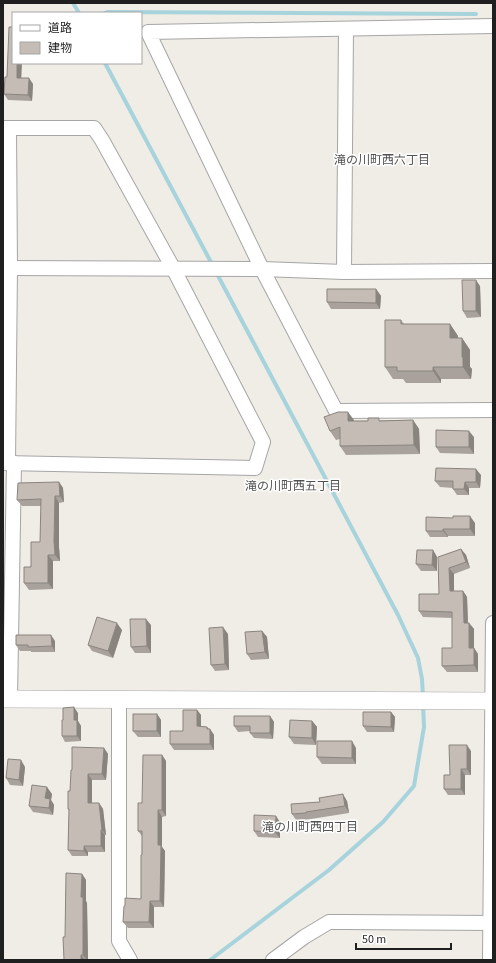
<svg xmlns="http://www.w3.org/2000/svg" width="496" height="963" viewBox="0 0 496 963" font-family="'Source Sans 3','Noto Sans JP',sans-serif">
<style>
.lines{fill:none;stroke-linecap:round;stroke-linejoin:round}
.stream{stroke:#a7d3dd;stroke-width:4}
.minor-casing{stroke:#a6a6a6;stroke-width:16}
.tertiary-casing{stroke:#a6a6a6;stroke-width:18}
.minor{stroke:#fff;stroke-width:14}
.tertiary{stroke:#fff;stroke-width:17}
.wall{fill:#a9a29c}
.shaded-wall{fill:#8a847f}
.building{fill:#c5bcb5;stroke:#8a847f}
.labels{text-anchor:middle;stroke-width:3;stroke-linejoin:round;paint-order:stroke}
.neighbourhood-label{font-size:12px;fill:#525252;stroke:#fff}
</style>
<rect width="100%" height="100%" fill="#f0ece6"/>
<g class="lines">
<g class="stream">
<path d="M73 3 79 13"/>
<path d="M105 13 108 12 476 14"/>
<path d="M105 63 213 266"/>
<path d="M216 272 398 615 418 658 422 679 423 697"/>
<path d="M210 960 329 870 383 822 414 786 424 727 423 704"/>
</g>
<g class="minor-casing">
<g id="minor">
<path d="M493 26 148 32 262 269 336 411 493 410"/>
<path d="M3 128H94L102 140 173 268 263 442 255 468 3 463"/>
<path d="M3 268 262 269 344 272 493 271"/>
<path d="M344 272 346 29"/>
<path d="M8 463 10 268 9 128"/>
<path d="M10 699 14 463"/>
<path d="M119 699V941L130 960"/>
<path d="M273 960 304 937 329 922H343L493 923"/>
<path d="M490 960 493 623"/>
</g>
</g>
<g class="tertiary-casing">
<path id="tertiary" d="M3 699 493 701"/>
</g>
<use href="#minor" class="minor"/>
<use href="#tertiary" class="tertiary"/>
</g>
<g class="wall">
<path d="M21 78 33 84 32 101 8 100 4 94Z"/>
<path d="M480 286 481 317 467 318 463 311Z"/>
<path d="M376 289 381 296 380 309H331L327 302Z"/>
<path d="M401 320 404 324H450L458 336V338H462L470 350V367L472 369 471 379H441V383H406L403 379H393L385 367Z"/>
<path d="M354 420V421L413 420 419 429 420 454 346 455 340 446V439L336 440 330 431Z"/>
<path d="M474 437V454L440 453 436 447Z"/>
<path d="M481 475 480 488H469V495H457L453 489V488L440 487 435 481Z"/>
<path d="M59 482 63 488 64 502 59 503V547L60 561H53V589L29 590 24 583 40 542 41 506H22L17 500Z"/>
<path d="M475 523V536H448V537H430L426 531Z"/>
<path d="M461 549 466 555 470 568 454 574V591H463L467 597 468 623H469L474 629V648L478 654V672H447L442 666 452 648V618L423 617 419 611 439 594 438 557Z"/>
<path d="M433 550 437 557V571H421L416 564Z"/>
<path d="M151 625V653H135L131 647Z"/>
<path d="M122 630 113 658 92 651 88 645Z"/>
<path d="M262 631 267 637 269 659 251 660 247 654Z"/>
<path d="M228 634 229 670 215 671 211 665Z"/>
<path d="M55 641V652H31V651H20L16 645Z"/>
<path d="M197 710 201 715V726L207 727 209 729H210L214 735V750H174L170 744 183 731Z"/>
<path d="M391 712 395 717 394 732H367L363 726Z"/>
<path d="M78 713V721L81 726V741L65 742 62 736 63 720Z"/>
<path d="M157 714 161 720V737H138L133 731Z"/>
<path d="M270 716 274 722 273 739 254 738 250 733V731L238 732 234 726Z"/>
<path d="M312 721 317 727 316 745 294 744 289 737Z"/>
<path d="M104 748 108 754 106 780H92V803H99L103 809 106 835H105V852H88V856H72L68 850 69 811 68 809 70 791 72 770Z"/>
<path d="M356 748V764H322L317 757Z"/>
<path d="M471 751V775H465V795H448L444 789 450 775Z"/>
<path d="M162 755 166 761V816L162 817V847L165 851 164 907H154V928H128L123 922 141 899 142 836 138 831 142 803Z"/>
<path d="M25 767 23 786 10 785 6 778Z"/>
<path d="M52 794 51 800 54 805 53 815 33 812 29 806Z"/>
<path d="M347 801 349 813 311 819 296 820 292 814Z"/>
<path d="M280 822V838L258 837 254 831Z"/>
<path d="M82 874 86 880V901L87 903 88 960H64L65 937Z"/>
</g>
<g class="shaded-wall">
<path d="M17 63H22L21 84 17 78Z"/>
<path d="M29 78 33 84 32 101 28 95Z"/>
<path d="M476 280 480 286 481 317 476 311Z"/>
<path d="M376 289 381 296 380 309 376 303Z"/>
<path d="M450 324 458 336V350L450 338Z"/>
<path d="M462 338 470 350V367L472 369 471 379 463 367 462 357Z"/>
<path d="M433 367 441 379V383L433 371Z"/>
<path d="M348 412 354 420V430L348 421Z"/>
<path d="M413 420 419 429 420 454 414 445Z"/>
<path d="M469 431 474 437V454L469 447Z"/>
<path d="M476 469 481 475 480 488 476 482Z"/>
<path d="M59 482 63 488 64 502 60 496Z"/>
<path d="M465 482 469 488V495L464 489Z"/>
<path d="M55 496 59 503V547L60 561 55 555 54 541Z"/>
<path d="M470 516 475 523V536L470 529Z"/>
<path d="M443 529 448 536V537L443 531Z"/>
<path d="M461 549 466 555 470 568 466 562Z"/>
<path d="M433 550 437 557V571L432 565Z"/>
<path d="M48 555 53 561V589L48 583Z"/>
<path d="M449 568 454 574V597L450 591Z"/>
<path d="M463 591 467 597 468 629 464 623Z"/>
<path d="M146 619 151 625V653L147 646Z"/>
<path d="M117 623 122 630 113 658 108 651Z"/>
<path d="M469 623 474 629V655L469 648Z"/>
<path d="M223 627 228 634 229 670 225 664Z"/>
<path d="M262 631 267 637 269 659 265 652Z"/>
<path d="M51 635 55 641V652L52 646Z"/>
<path d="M474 648 478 654V672L474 665Z"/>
<path d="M74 707 78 713V721L81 726V741L77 736 74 720Z"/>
<path d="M197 710 201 715V732L197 726Z"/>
<path d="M391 712 395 717 394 732 391 727Z"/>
<path d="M157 714 161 720V737L157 731Z"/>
<path d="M270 716 274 722 273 739 270 733Z"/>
<path d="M312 721 317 727 316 745 312 738Z"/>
<path d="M207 727 210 731V729L214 735V750L210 744Z"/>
<path d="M352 741 356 748V764L352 758Z"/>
<path d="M467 745 471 751V775L467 769Z"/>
<path d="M104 748 108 754 106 780 102 774Z"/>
<path d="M162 755 166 761V816L162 810Z"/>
<path d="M21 760 25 767 23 786 19 780Z"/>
<path d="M461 769 465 775V795L461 789Z"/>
<path d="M88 774 92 780V809L88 803Z"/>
<path d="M47 787 52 794 51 800 54 805 53 815 49 808 45 798Z"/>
<path d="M343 794 347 801 349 813 345 806Z"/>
<path d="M99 803 103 809 106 835 102 830Z"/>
<path d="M158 810 162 817V847L165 851 164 907 160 901 158 845Z"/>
<path d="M276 816 280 822V838L275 832Z"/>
<path d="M101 830 105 835V852L101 846Z"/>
<path d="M84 846 88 852V856L84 851Z"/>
<path d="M82 874 86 880V901L87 903 88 960H87L83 955 81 897Z"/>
<path d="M150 901 154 907V928L149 922Z"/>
<path d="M81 955 85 960H81Z"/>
</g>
<g class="building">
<path d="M9 27H13V63H17V78H29L28 95 4 94 5 77H7Z"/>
<path d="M462 280H476V311H463Z"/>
<path d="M327 289H376V303L327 302Z"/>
<path d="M385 320H401V324H450V338H462V357H463V367H433V371H397V367H385Z"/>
<path d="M338 412H348V421H368V418H379V421L413 420 414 445 340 446V427L330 431 324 417Z"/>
<path d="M436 430 469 431V447H436Z"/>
<path d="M436 468 476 469V482H465L464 489H453V481H435Z"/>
<path d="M59 482 60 496H55L54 541 55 555H48V583H24V567H31V542H40L41 499 17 500 18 483Z"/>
<path d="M453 516H470V529H443V531H426V517L453 518Z"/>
<path d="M461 549 466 562 449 568 450 591H463L464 623H469V648H474V665L442 666V648H452V612L419 611V594H439L438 557Z"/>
<path d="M417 550H433L432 565 416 564Z"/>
<path d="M97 617 117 623 108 651 88 645Z"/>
<path d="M130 619H146L147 646 131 647Z"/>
<path d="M223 627 225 664 211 665 209 628Z"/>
<path d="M262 631 265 652 247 654 245 632Z"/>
<path d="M16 635H51L52 646 28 647V645H16Z"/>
<path d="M74 707V720H77V736H62V720H63V708Z"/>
<path d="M183 710H197V726L207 727V729H210V744H170V731H183Z"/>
<path d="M363 712H391V727L363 726Z"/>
<rect x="133" y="714" width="24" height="17"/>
<path d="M234 716H270V733H250V726H234Z"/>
<path d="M290 720 312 721V738L289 737Z"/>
<path d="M317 741H352V758L317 757Z"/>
<path d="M449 745H467V769H461V789H444V775H450Z"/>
<path d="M72 747 104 748 102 774H88V803H99L102 830H101V846H84V851L68 850 69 809H68V791H70L71 770H72Z"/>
<path d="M143 755H162V810H158V845H161L160 901H150L149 922H123L124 906H125V898L141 899V855H142V831H138V803H142Z"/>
<path d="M8 759 21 760 19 780 6 778Z"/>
<path d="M32 785 47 787 45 798 50 799 49 808 29 806Z"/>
<path d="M343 794 345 806 306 812V813L292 814 291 804 320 802 319 798Z"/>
<path d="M254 815 276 816 275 832 254 831Z"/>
<path d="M66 873 82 874 81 897H83V955H81V960H64L63 937H65Z"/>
</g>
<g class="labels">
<g class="neighbourhood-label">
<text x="382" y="164">滝の川町西六丁目</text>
<text x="293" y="490">滝の川町西五丁目</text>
<text x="310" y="831">滝の川町西四丁目</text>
</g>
</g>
<rect width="496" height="963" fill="none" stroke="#1f1f1f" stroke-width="8"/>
<rect x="12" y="12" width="130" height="52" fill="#ffffff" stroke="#a5a5a5"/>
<rect x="20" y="25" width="20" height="6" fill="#ffffff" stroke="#a5a5a5"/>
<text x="48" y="32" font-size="12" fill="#1f1f1f">道路</text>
<rect x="20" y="42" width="20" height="12" fill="#c5bcb5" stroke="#a5a5a5"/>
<text x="48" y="52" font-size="12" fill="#1f1f1f">建物</text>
<path d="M356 943v6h95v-6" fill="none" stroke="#1f1f1f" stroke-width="2"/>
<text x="362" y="943" font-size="12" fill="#1f1f1f" stroke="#ffffff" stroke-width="3" paint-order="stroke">50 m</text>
</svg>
